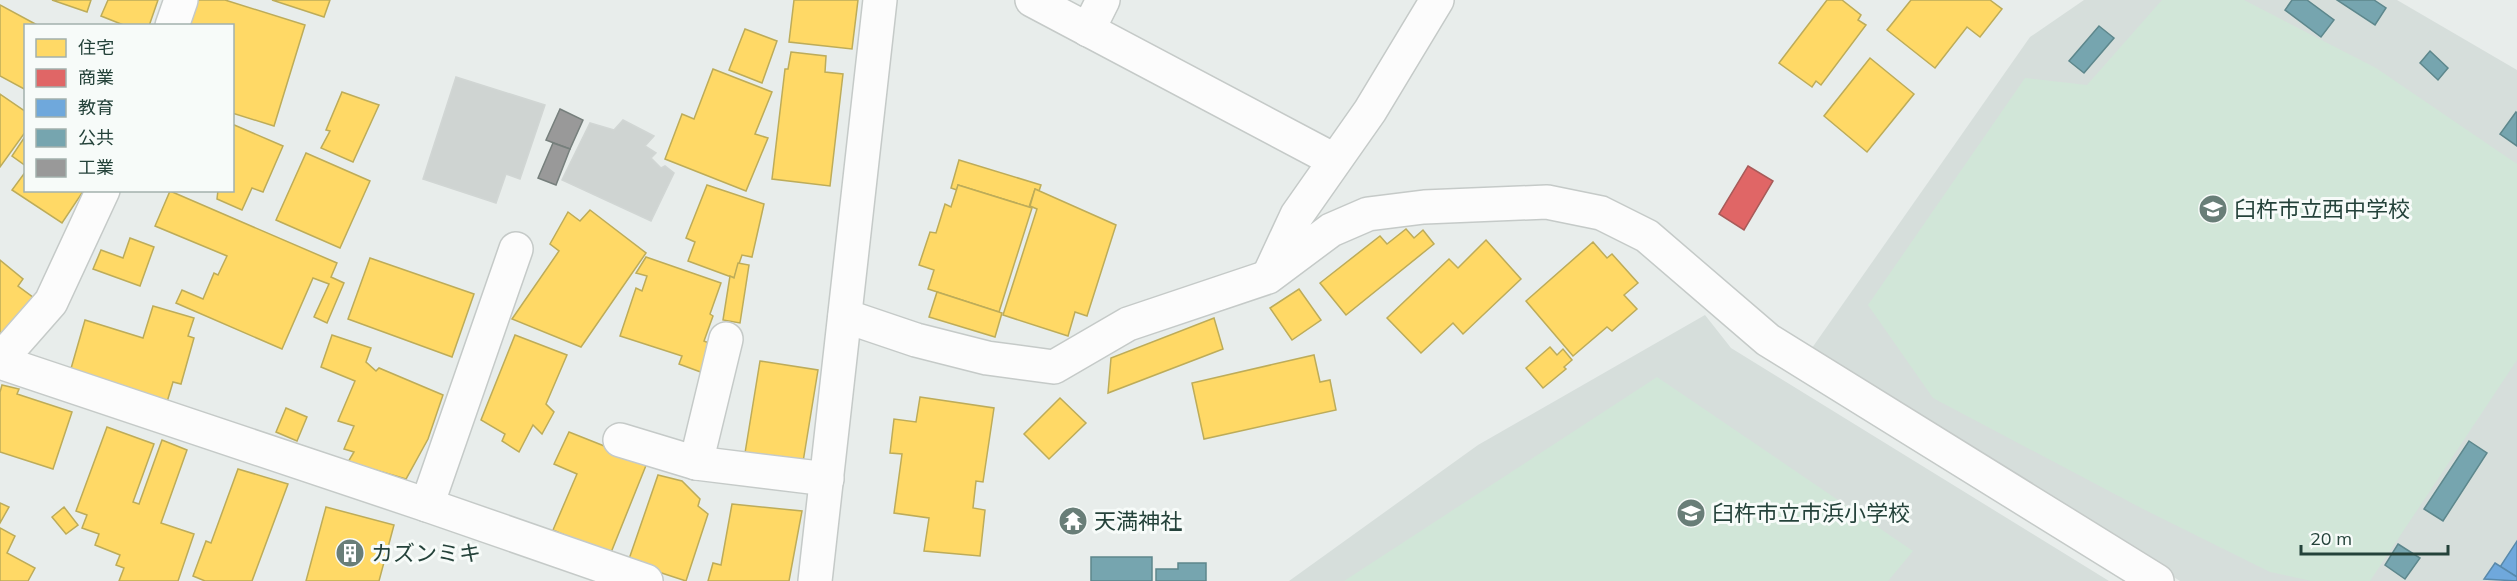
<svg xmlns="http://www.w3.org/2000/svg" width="2517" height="581" viewBox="0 0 2517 581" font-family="Mulish,'Noto Sans JP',sans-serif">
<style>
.built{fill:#d6dedb}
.green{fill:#d1e6d8}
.homes{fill:#ffd966;stroke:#bdac59;stroke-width:1.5}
.shops{fill:#e06666;stroke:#a85b59;stroke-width:1.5}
.schools{fill:#6fa8dc;stroke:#5889ab;stroke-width:1.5}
.public{fill:#76a5af;stroke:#5d878c;stroke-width:1.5}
.industry{fill:#999;stroke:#767f7c;stroke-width:1.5}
.building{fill:#cfd4d2;stroke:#d1d6d4;stroke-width:1.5}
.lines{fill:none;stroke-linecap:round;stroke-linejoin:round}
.minor-casing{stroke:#c5cac8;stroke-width:36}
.tertiary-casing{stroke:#c5cac8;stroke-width:36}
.minor{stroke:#fcfcfc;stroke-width:33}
.tertiary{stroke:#fcfcfc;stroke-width:33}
.labels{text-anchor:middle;stroke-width:6;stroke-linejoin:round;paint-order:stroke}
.poi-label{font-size:22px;fill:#24423a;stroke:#f7fbf9;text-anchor:start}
</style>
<rect width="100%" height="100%" fill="#e8edeb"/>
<g class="built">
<path d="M2084 0H2397L2517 70V581H2180L1812 348 2030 37Z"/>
<path d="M1705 315 1731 348 2109 581H1289L1478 445Z"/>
</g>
<g class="green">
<path d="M2162 0H2244L2376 68 2517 164V360L2370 581H2312L2270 572 2143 509 1933 398 1868 305 2025 78 2087 85Z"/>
<path d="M1657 377 1913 551 1888 581H1344Z"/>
</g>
<g class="homes">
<path d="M52 0H91L87 12Z"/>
<path d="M108 0H158L149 26H126L101 16Z"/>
<path d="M193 0H225L305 25 274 126 232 113V26H185Z"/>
<path d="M272 0H330L324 17Z"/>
<path d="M794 0H858L852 49 789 42Z"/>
<path d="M1827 0H1842L1861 15 1858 20 1866 25 1821 85 1816 81 1812 87 1779 63Z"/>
<path d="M1911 0H1990L2002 9 1980 37 1967 27 1935 68 1887 30Z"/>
<path d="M0 5 39 26H26V90L0 76Z"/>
<path d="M745 29 777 41 762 83 729 70Z"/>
<path d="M791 52 826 56 825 72 843 74 830 186 772 179 785 69H788Z"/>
<path d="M1870 58 1914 94 1867 152 1824 116Z"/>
<path d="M713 69 772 92 755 134 768 138 746 191 665 159 682 114 694 119Z"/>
<path d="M342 92 379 105 353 162 321 148 330 131 326 130Z"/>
<path d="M0 94 26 112V131L0 167Z"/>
<path d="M232 124 283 146 263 192 252 188 242 210 217 199 218 190H232Z"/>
<path d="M26 135V166L12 156Z"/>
<path d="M306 153 370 181 340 248 276 220Z"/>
<path d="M959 160 1041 185 1039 191 1035 189 1029 207 958 185 957 190 951 188Z"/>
<path d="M26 171V190H84L62 223 12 190Z"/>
<path d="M707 185 764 204 752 257 742 255 734 278 688 261 695 242 686 238Z"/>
<path d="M958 185 1032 208 999 312 928 289 934 270 919 265 930 232 936 233 945 204 951 207Z"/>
<path d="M1035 189 1116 225 1087 316 1075 312 1068 336 1003 315 1037 209 1030 206Z"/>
<path d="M170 191 337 263 331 277 344 283 327 323 314 317 329 284 313 278 282 349 176 303 182 290 203 299 214 273 218 275 227 256 155 226Z"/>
<path d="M590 210 646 253 581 347 512 319 559 251 550 244 568 212 580 221Z"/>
<path d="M1406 229 1414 238 1423 230 1434 244 1346 315 1320 283 1380 236 1387 244Z"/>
<path d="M130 238 154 247 140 286 93 269 101 250 123 258Z"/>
<path d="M1486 240 1521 279 1463 334 1453 323 1421 353 1387 318 1449 259 1458 268Z"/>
<path d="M1593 242 1607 258 1612 254 1638 283 1624 295 1637 309 1612 331 1607 327 1573 356 1526 301Z"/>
<path d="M646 257 721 283 710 314 713 316 704 341 716 346 706 374 679 364 682 356 620 336 636 288 642 291 647 276 636 273Z"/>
<path d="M370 258 474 294 452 357 348 319Z"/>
<path d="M0 260 23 279 18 286 34 298 0 340Z"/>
<path d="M738 263 749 265 740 323 723 320 730 276 734 278Z"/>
<path d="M1299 289 1321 320 1292 340 1270 308Z"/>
<path d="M937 292 1002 313 995 337 929 317Z"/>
<path d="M153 306 194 318 188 336 194 338 181 384 173 382 167 402 70 372 85 320 143 338Z"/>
<path d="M1214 318 1223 349 1108 393 1111 358Z"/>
<path d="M332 335 371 348 366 362 376 371 379 368 443 395 428 439 406 479 348 462 354 452 344 449 354 426 338 421 355 381 321 367Z"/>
<path d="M515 335 567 355 546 404 554 412 542 434 533 425 519 452 502 441 505 434 481 420Z"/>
<path d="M1550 347 1557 355 1563 349 1572 360 1564 367 1566 369 1543 388 1526 368Z"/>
<path d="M1314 355 1320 382 1330 380 1336 410 1204 439 1192 383Z"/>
<path d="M760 361 818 370 803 462 745 453Z"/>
<path d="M2 385 19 389 17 394 72 412 53 469 0 452V392Z"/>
<path d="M920 397 994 408 983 482 976 481 973 508 985 510 980 556 924 551 929 518 894 513 902 454 890 453 894 419 916 422Z"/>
<path d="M1060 398 1086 423 1049 459 1024 434Z"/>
<path d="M286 408 307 417 297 441 276 432Z"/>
<path d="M107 427 154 444 133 502 139 504 162 440 187 450 161 523 194 534 178 581H119L124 568 116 565 120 555 95 545 99 534 82 528 87 515 76 511Z"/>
<path d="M569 432 647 463 610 555 553 530 577 474 554 464Z"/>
<path d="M238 469 288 484 252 581H205L193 576 206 541 211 543Z"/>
<path d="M658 475 682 481 700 499 698 506 708 514 686 581 628 562Z"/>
<path d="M0 503 9 507 0 523Z"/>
<path d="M732 504 802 511 789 581H708L713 563 721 565Z"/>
<path d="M64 507 78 525 66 534 52 517Z"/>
<path d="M326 507 394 525 379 581H306Z"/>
<path d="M0 528 15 536 7 553 35 568 28 581H0Z"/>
</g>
<path class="shops" d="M1748 166 1773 181 1744 230 1719 214Z"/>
<g class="schools">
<path d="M2517 541V577L2500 567Z"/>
<path d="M2495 563 2517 577V581L2484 579Z"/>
</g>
<g class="public">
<path d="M2292 0H2307L2334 20 2321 37 2285 10Z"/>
<path d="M2337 0H2374L2386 8 2375 25Z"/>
<path d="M2099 26 2114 38 2084 73 2069 61Z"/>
<path d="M2430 51 2448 68 2438 80 2420 63Z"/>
<path d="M2516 112 2517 113V146L2500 134Z"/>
<path d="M2469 441 2487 453 2443 521 2424 509Z"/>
<path d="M2398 544 2420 558 2405 579 2385 565Z"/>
<rect x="1091" y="557" width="61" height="24"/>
<path d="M1178 563H1206V581H1156V569H1178Z"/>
</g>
<g class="industry">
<path d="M560 109 583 120 570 149 546 140Z"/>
<path d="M553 143 570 149 556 185 538 178Z"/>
</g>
<g class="building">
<path d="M456 77 545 105 520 179 506 174 496 203 423 179Z"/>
<path d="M623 120 654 136 645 146 656 153 651 158 661 168 665 166 674 173 651 221 562 180 590 123 614 130Z"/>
</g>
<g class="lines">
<g class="minor-casing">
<g id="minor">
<path d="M172 26 181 0"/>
<path d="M1088 30 1103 0"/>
<path d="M1270 273 1297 215 1370 111 1437 0"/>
<path d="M845 316 916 340 987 358 1054 367 1128 324 1268 277 1331 230 1368 214 1424 207 1547 202 1601 213 1647 236 1768 340 2157 581"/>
<path d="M0 360 51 302 103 190"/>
<path d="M0 362 427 505 646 581"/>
<path d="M620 440 696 463 827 479"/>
<path d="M696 463 726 339"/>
<path d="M427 505 516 249"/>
<path d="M815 581 880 0"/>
</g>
</g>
<g class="tertiary-casing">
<path id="tertiary" d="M1032 0 1334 160"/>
</g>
<use href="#minor" class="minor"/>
<use href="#tertiary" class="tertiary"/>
</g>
<defs>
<g id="school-disc" transform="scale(1.5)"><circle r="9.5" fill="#697e78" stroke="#f7fbf9"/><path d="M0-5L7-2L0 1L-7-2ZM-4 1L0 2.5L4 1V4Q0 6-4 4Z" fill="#fff"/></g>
<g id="temple-disc" transform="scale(1.5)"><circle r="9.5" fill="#697e78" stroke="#f7fbf9"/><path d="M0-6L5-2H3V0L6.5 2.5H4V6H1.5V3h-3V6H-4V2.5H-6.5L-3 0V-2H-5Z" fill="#fff"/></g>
<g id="building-disc" transform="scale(1.5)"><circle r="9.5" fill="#697e78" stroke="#f7fbf9"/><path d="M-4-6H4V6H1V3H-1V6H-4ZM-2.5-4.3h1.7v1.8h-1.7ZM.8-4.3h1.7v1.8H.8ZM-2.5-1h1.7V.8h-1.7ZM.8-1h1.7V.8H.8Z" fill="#fff"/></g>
</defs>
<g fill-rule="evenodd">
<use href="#school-disc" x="2213" y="209"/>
<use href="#school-disc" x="1691" y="513"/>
<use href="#temple-disc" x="1073" y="521"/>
<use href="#building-disc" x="350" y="553"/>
</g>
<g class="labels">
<g class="poi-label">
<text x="2234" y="217">臼杵市立西中学校</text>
<text x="1712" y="521">臼杵市立市浜小学校</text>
<text x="1094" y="529">天満神社</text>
<text x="371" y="561">カズンミキ</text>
</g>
</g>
<rect x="24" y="24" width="210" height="168" fill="#f7fbf9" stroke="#a3b1ad" stroke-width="1.5"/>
<rect x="36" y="39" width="30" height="18" fill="#ffd966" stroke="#a3b1ad" stroke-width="1.5"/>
<text x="78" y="54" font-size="18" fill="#24423a">住宅</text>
<rect x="36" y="69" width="30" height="18" fill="#e06666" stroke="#a3b1ad" stroke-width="1.5"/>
<text x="78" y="84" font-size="18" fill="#24423a">商業</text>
<rect x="36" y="99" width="30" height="18" fill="#6fa8dc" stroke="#a3b1ad" stroke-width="1.5"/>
<text x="78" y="114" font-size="18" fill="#24423a">教育</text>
<rect x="36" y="129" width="30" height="18" fill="#76a5af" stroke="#a3b1ad" stroke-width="1.5"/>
<text x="78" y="144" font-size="18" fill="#24423a">公共</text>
<rect x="36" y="159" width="30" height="18" fill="#999999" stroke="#a3b1ad" stroke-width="1.5"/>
<text x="78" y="174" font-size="18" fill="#24423a">工業</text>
<path d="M2301 545v9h147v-9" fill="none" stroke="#24423a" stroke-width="3"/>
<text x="2310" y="545" font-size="18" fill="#24423a" stroke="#f7fbf9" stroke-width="4.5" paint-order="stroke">20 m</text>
</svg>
